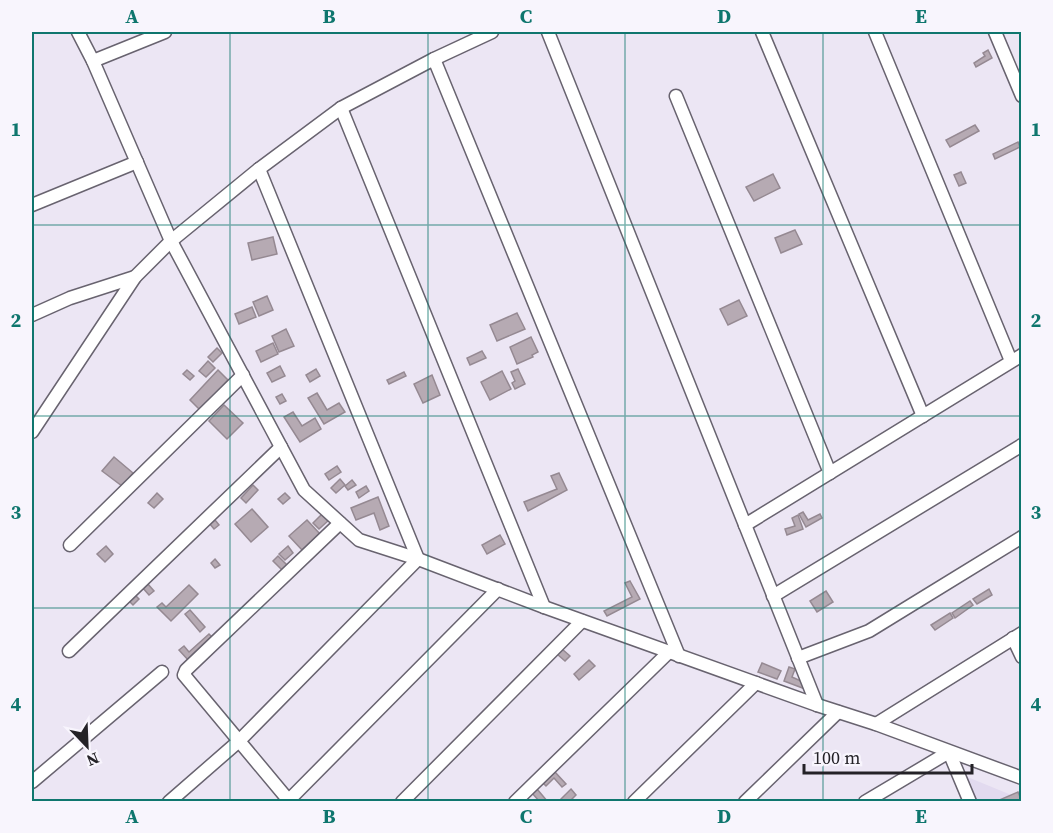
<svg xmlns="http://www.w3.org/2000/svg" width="1053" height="833" viewBox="0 0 1053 833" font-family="'Source Serif 4',serif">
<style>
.built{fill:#e2daef}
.building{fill:#b6aab3;stroke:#958992;stroke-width:1.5}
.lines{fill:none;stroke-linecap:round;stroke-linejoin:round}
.minor-casing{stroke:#68636f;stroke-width:15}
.minor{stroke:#fff;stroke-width:12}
.grid{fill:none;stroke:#0f766e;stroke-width:1.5;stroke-opacity:0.55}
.neatline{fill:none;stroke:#0f766e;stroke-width:2}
.grid-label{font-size:20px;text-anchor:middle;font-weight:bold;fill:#0f766e}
</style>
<rect width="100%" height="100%" fill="#ece6f4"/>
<path class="built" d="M965 776 1021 799V801H976Z"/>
<g class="building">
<path d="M988 50 992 58 976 67 974 63 985 56 983 53Z"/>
<path d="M975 125 979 131 950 147 946 140Z"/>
<path d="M1018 142 1020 147 995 159 993 154Z"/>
<path d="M961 172 966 183 959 186 954 175Z"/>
<path d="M773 174 780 188 754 201 746 187Z"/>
<path d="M795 230 802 244 781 253 775 238Z"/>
<path d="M273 237 277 254 252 260 248 243Z"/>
<path d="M267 296 273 310 259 316 253 302Z"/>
<path d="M739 300 747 316 728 325 720 309Z"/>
<path d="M252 307 256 317 239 324 235 314Z"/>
<path d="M517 313 525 329 497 341 490 325Z"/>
<path d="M286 329 294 346 279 352 272 336Z"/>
<path d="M531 337 538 352 532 355 533 357 517 364 510 347Z"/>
<path d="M273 343 278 354 261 362 256 351Z"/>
<path d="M217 348 222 353 213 362 208 357Z"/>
<path d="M482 351 486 358 470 365 467 358Z"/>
<path d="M208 361 215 368 206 377 199 371Z"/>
<path d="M280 366 285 376 272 382 267 373Z"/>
<path d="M316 369 320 376 310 382 306 375Z"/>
<path d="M518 369 525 384 515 389 512 383 515 381 511 372Z"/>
<path d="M187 370 194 376 190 380 183 374Z"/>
<path d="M218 370 228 380 200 410 190 400Z"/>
<path d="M502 371 511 389 490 400 481 382Z"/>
<path d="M404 372 406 376 389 384 387 380Z"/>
<path d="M432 375 440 395 423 403 414 384Z"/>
<path d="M317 393 327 410 339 403 345 412 324 424 308 398Z"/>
<path d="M282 394 286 401 280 404 276 397Z"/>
<path d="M224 405 243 423 227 439 209 421Z"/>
<path d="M293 412 302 426 315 418 321 429 300 442 284 417Z"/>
<path d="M114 457 133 473 122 486 102 471Z"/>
<path d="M337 466 341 472 329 480 325 474Z"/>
<path d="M559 473 567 490 528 511 524 502 557 489 551 476Z"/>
<path d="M340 479 345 485 336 493 331 488Z"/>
<path d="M352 480 356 485 348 490 345 486Z"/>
<path d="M253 485 258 490 246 503 241 498Z"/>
<path d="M366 486 369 491 359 498 356 492Z"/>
<path d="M157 493 163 499 154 508 148 503Z"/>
<path d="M285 493 290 498 283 504 278 499Z"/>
<path d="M378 497 389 526 380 530 374 513 356 520 351 508Z"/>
<path d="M252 509 268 527 251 542 235 524Z"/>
<path d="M803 512 808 520 820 514 822 518 806 527 799 514Z"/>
<path d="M323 513 329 520 319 529 313 523Z"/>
<path d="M798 515 803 529 787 535 785 529 795 526 792 518Z"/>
<path d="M215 520 219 525 214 529 210 524Z"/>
<path d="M307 520 320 534 302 550 289 536Z"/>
<path d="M500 535 505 544 487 554 482 545Z"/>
<path d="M106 546 113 554 105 562 97 554Z"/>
<path d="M288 546 293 553 285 560 279 554Z"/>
<path d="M278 556 287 565 282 570 273 561Z"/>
<path d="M215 559 220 565 215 568 211 563Z"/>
<path d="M630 581 640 599 607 616 604 611 632 597 625 583Z"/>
<path d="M147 583 154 591 149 595 142 587Z"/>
<path d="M189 585 198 594 171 621 157 607 162 603 166 607Z"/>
<path d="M989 589 992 595 977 604 973 599Z"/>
<path d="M826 591 833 602 817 612 810 601Z"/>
<path d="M134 594 139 599 133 605 128 600Z"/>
<path d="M970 601 973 605 955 618 952 613Z"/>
<path d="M190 610 205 627 200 632 185 614Z"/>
<path d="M950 613 953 618 935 630 931 625Z"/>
<path d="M209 634 214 639 189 661 179 650 184 646 189 652Z"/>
<path d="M562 649 570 656 565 661 557 654Z"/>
<path d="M589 660 595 666 579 680 574 674Z"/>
<path d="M762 663 781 671 777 679 758 672Z"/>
<path d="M789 667 795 669 792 677 803 682 805 689 784 681Z"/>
<path d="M555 772 566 784 562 787 554 778 546 786 543 783Z"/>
<path d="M537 789 548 802H540L532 793Z"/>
<path d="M571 789 576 795 569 802H558Z"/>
<path d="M1018 792 1022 802H995Z"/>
</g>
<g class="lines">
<g class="minor-casing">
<g id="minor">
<path d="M78 32 93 61 171 241 304 490 359 540 418 559 544 607 817 705 876 724 1022 778"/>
<path d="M548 32 817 705"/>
<path d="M762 32 923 416"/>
<path d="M875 32 1011 361"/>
<path d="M995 32 1022 96"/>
<path d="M434 59 679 656"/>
<path d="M93 61 165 32"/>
<path d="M676 96 830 473"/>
<path d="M341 108 544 607"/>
<path d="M32 205 137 162"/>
<path d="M32 315 70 298 135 277"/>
<path d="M32 432 135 277 171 241 259 169 341 108 434 59 492 32"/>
<path d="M745 525 1022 355"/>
<path d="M70 545 243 375"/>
<path d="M773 596 1022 445"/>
<path d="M1013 638 1022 657"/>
<path d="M69 651 281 447"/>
<path d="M798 658 869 631 1022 537"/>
<path d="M876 724 1022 633"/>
<path d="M32 782 162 672"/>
<path d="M289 800 498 589"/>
<path d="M169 802 239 741 418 559 259 169"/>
<path d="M290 802 184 675 186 670 340 523"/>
<path d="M402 802 582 621"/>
<path d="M515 802 669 652"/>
<path d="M634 802 756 683"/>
<path d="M745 802 838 712"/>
<path d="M865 802 949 752 970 802"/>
</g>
</g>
<use href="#minor" class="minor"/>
</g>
<path class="grid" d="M230 32V802M428 32V802M625 32V802M823 32V802M32 225H1022M32 416H1022M32 608H1022"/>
<rect width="1053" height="833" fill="none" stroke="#f8f5fd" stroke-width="66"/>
<g transform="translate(87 746) rotate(157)" stroke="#f8f5fd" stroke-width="4.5" paint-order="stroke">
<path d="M0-4.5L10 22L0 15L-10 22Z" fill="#242227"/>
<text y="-9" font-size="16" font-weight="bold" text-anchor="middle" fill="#242227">N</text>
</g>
<path d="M804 764v9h168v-9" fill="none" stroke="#242227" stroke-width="3"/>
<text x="813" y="764" font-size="18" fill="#242227" stroke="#f8f5fd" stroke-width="4.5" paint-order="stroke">100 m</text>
<rect x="33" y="33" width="987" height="767" class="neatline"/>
<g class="grid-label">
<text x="132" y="23">A</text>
<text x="329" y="23">B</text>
<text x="526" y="23">C</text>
<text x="724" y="23">D</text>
<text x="921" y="23">E</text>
<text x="16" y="136">1</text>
<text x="1036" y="136">1</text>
<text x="16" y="327">2</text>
<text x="1036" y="327">2</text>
<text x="16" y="519">3</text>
<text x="1036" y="519">3</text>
<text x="16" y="711">4</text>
<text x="1036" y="711">4</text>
<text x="132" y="823">A</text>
<text x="329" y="823">B</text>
<text x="526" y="823">C</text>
<text x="724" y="823">D</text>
<text x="921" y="823">E</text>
</g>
</svg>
